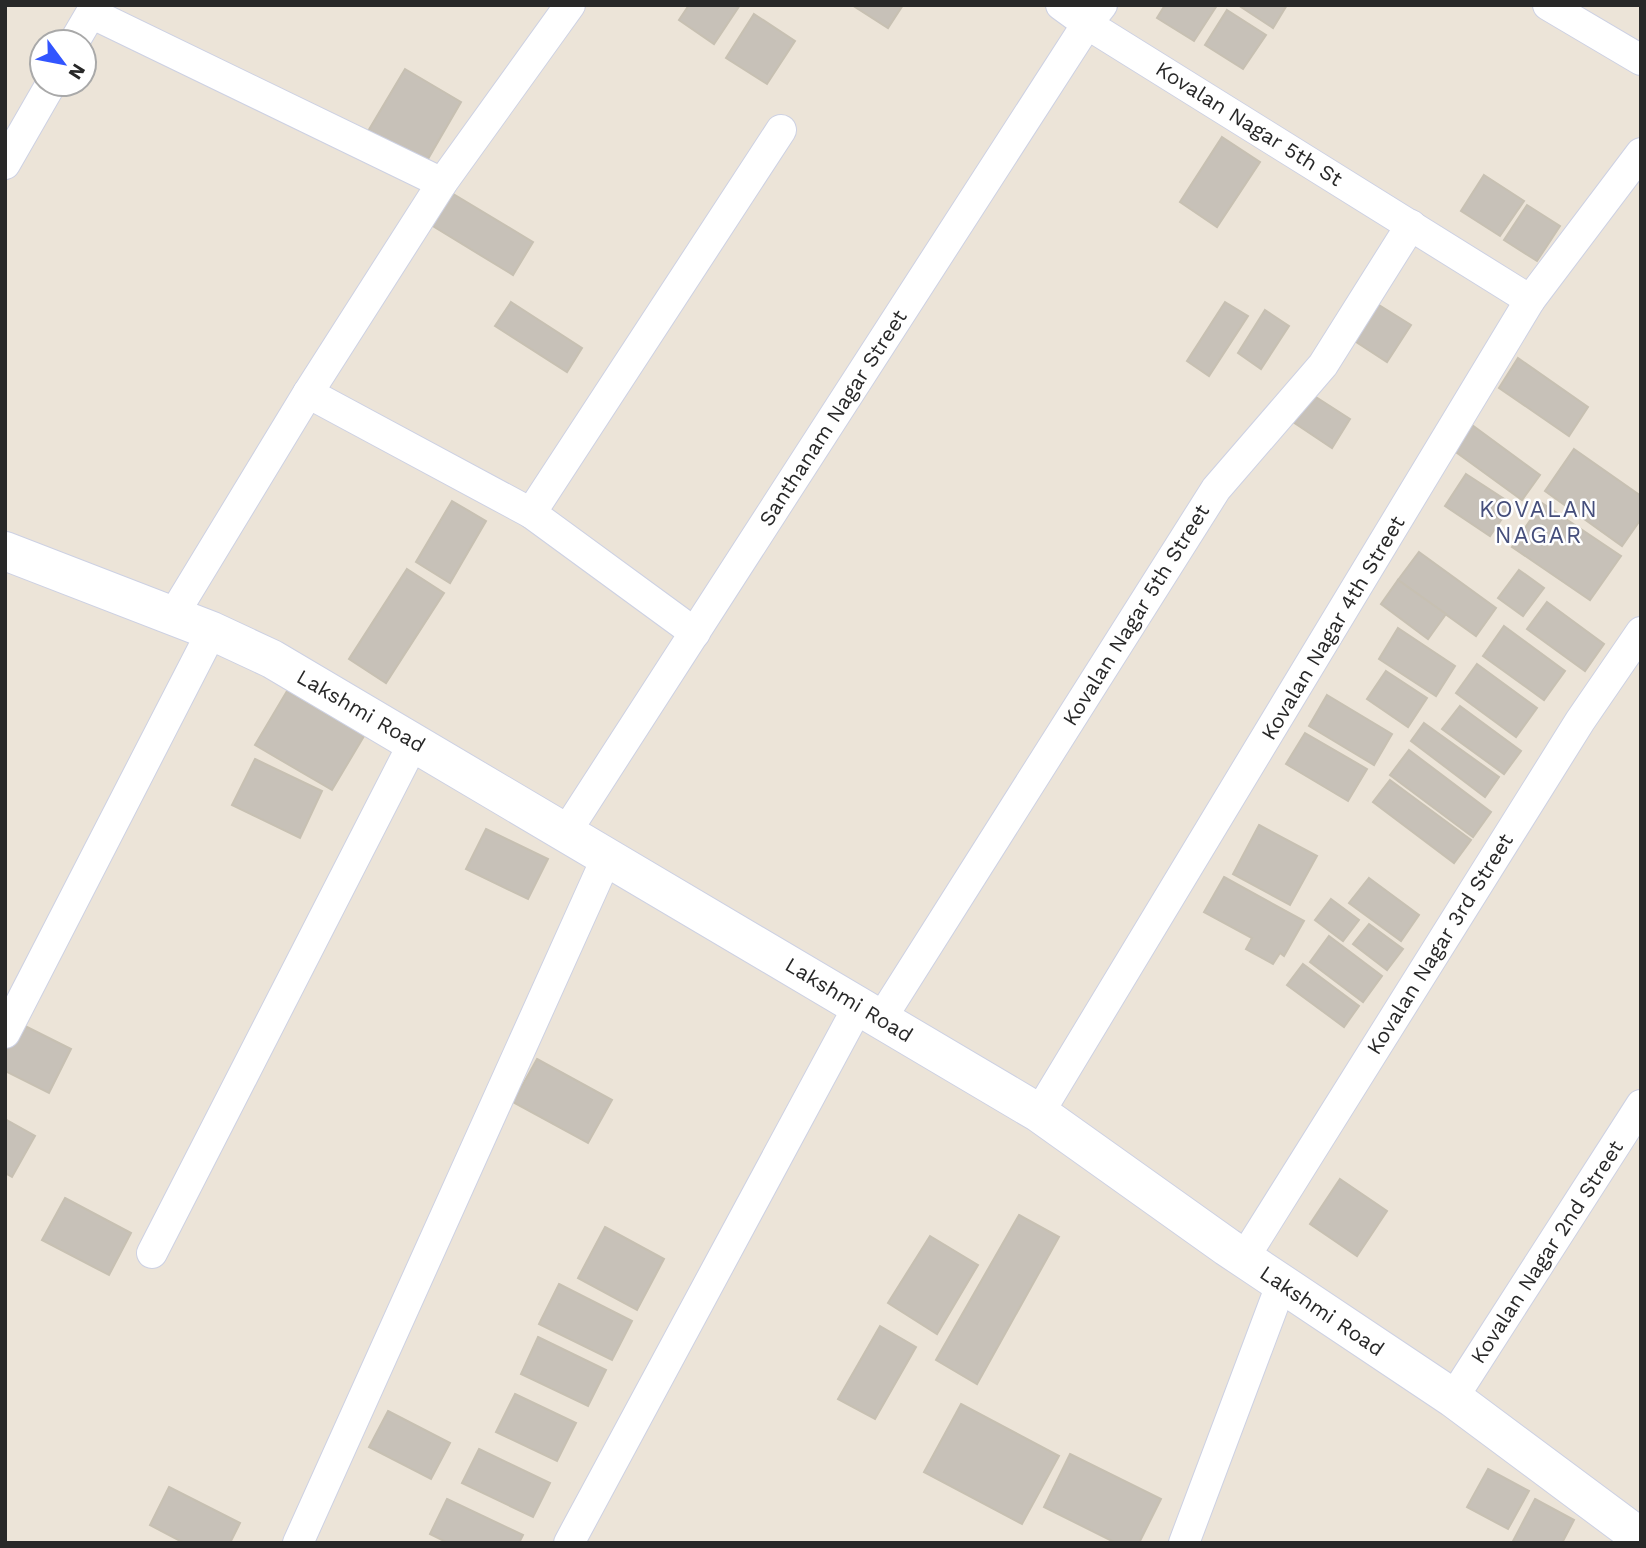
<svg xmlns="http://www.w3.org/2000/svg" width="1646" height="1548" viewBox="0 0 1646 1548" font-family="'Work Sans',sans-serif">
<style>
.building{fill:#c7c1b8;stroke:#c7c0b2;stroke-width:2}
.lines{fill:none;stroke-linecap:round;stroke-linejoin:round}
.street-casing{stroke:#cdd1e3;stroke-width:32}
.secondary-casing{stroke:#cdd1e3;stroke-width:40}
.street{stroke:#fff;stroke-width:30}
.secondary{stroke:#fff;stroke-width:38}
.labels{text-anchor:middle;stroke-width:5;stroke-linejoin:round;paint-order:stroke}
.street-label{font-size:21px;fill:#282828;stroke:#fff}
.neighbourhood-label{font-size:23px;letter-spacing:2px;fill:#454e7b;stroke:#fff}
</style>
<rect width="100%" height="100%" fill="#ece4d8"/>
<g class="building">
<path d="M689 5H740L714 44 679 20Z"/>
<path d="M852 5H903L888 28Z"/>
<path d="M1165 5H1214L1216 7 1194 41 1157 18Z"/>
<path d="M1238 5H1287L1273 28Z"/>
<path d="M1227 10 1266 35 1243 69 1205 45Z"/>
<path d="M754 14 795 41 767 84 726 58Z"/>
<path d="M405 69 461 102 424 166 367 133Z"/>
<path d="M1222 137 1260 162 1217 227 1180 202Z"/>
<path d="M1484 175 1524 201 1500 236 1461 211Z"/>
<path d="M450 192 533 242 513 275 431 225Z"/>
<path d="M1527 205 1560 226 1537 261 1504 240Z"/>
<path d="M1371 300 1411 325 1387 362 1347 336Z"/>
<path d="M511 302 582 348 567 372 495 326Z"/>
<path d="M1225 302 1248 316 1209 376 1187 361Z"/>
<path d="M1265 310 1289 326 1261 369 1238 353Z"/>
<path d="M1518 358 1588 407 1569 436 1499 388Z"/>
<path d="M1305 390 1350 419 1332 448 1287 418Z"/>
<path d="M1468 422 1540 475 1522 500 1449 447Z"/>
<path d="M1574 449 1641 496V519L1622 546 1545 491Z"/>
<path d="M1466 474 1512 504 1490 536 1445 506Z"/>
<path d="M452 501 486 521 450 583 416 562Z"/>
<path d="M1542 503 1621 556 1590 600 1512 547Z"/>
<path d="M1419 552 1496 608 1476 636 1398 580Z"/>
<path d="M407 569 444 593 386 683 349 659Z"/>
<path d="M1519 570 1544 588 1523 616 1498 598Z"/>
<path d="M1398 580 1446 614 1428 639 1381 604Z"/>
<path d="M1547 602 1604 644 1585 671 1527 629Z"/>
<path d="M1504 626 1565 671 1544 700 1483 656Z"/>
<path d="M1398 628 1455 666 1436 696 1379 659Z"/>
<path d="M1477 664 1537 708 1516 737 1456 693Z"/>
<path d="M1386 671 1427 698 1408 727 1367 699Z"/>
<path d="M287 691 364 736 332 790 255 745Z"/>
<path d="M1327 695 1392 734 1374 765 1309 726Z"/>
<path d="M1460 706 1521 751 1504 774 1442 729Z"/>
<path d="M1424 723 1499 777 1485 797 1411 741Z"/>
<path d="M1305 733 1367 769 1348 801 1286 764Z"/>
<path d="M1409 750 1491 812 1473 837 1390 775Z"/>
<path d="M255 759 322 791 300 838 232 805Z"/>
<path d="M1390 780 1471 840 1454 863 1373 802Z"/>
<path d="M1259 825 1317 856 1290 905 1233 874Z"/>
<path d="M486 829 548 859 528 899 466 869Z"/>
<path d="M1224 877 1304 921 1284 956 1280 953 1273 964 1246 949 1252 938 1204 912Z"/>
<path d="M1369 878 1419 915 1401 941 1349 903Z"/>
<path d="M1331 899 1359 920 1343 941 1315 920Z"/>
<path d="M1369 924 1403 949 1387 970 1353 944Z"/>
<path d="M1329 936 1382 976 1363 1002 1310 962Z"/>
<path d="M1303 964 1359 1006 1344 1027 1287 985Z"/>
<path d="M17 1022 71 1049 49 1093 5 1071V1045Z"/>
<path d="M537 1059 612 1100 588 1143 513 1102Z"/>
<path d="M5 1119 35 1136 12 1177 5 1173Z"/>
<path d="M1340 1179 1387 1211 1357 1256 1310 1224Z"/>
<path d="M65 1198 131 1233 109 1275 42 1240Z"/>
<path d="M1019 1215 1059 1237 977 1384 936 1360Z"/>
<path d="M605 1227 664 1259 637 1310 578 1278Z"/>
<path d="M930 1236 978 1265 937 1334 888 1303Z"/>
<path d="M559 1284 632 1321 612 1360 539 1324Z"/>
<path d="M880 1326 916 1347 875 1419 838 1399Z"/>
<path d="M538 1337 606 1370 588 1406 521 1374Z"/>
<path d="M515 1394 576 1423 557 1461 496 1432Z"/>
<path d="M961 1404 1059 1456 1022 1524 924 1472Z"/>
<path d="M388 1411 450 1443 431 1479 369 1447Z"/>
<path d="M479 1449 550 1483 533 1517 462 1483Z"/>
<path d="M1070 1454 1161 1499 1139 1543H1116L1044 1507Z"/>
<path d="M1488 1469 1529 1491 1508 1529 1467 1507Z"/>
<path d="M169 1487 240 1523 230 1543H184L150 1525Z"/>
<path d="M447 1499 523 1535 519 1543H448L430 1534Z"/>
<path d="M1535 1499 1574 1520 1562 1543H1512Z"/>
</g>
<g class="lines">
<g class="street-casing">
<g id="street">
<path d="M1061 5 1087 24 1530 300"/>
<path d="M1548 5 1641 60"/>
<path d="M74 42 91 13 442 183"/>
<path d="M5 164 51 84"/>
<path d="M308 393 531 513"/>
<path d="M172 617 308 393 442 183 570 5"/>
<path d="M695 633 531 513 781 130"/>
<path d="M566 832 1087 24 1102 5"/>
<path d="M881 1019 1216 489 1323 365 1411 225"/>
<path d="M5 1033 212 631"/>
<path d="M1039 1113 1530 300 1641 153"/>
<path d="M152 1253 414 742"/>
<path d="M1244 1258 1580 721 1641 632"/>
<path d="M1453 1398 1641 1105"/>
<path d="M298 1543 607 857"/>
<path d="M569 1543 859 1005"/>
<path d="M1184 1543 1281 1285"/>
</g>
</g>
<g class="secondary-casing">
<path id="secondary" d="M5 551 212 631 272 659 1039 1113 1227 1247 1453 1398 1641 1538"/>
</g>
<use href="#street" class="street"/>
<use href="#secondary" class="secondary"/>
</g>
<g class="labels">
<g class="street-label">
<text transform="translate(1249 124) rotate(32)" y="7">Kovalan Nagar 5th St</text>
<text transform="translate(833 418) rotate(-57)" y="7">Santhanam Nagar Street</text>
<text transform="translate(1136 615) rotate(-58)" y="7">Kovalan Nagar 5th Street</text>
<text transform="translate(1333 628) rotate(-59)" y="7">Kovalan Nagar 4th Street</text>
<text transform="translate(361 711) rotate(30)" y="7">Lakshmi Road</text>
<text transform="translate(1440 944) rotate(-58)" y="7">Kovalan Nagar 3rd Street</text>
<text transform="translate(849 1000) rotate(31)" y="7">Lakshmi Road</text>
<text transform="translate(1547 1252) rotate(-57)" y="7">Kovalan Nagar 2nd Street</text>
<text transform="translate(1322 1311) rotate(34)" y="7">Lakshmi Road</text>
</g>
<g class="neighbourhood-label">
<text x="1539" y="517">KOVALAN<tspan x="1539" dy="26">NAGAR</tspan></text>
</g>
</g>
<rect width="1646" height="1548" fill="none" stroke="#282828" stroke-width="14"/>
<g transform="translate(63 63) rotate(122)"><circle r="33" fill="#ffffff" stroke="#a9a9a9" stroke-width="2"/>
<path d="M0-5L12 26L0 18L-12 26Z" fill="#3255ff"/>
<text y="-10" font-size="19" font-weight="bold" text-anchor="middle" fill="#282828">N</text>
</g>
</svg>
